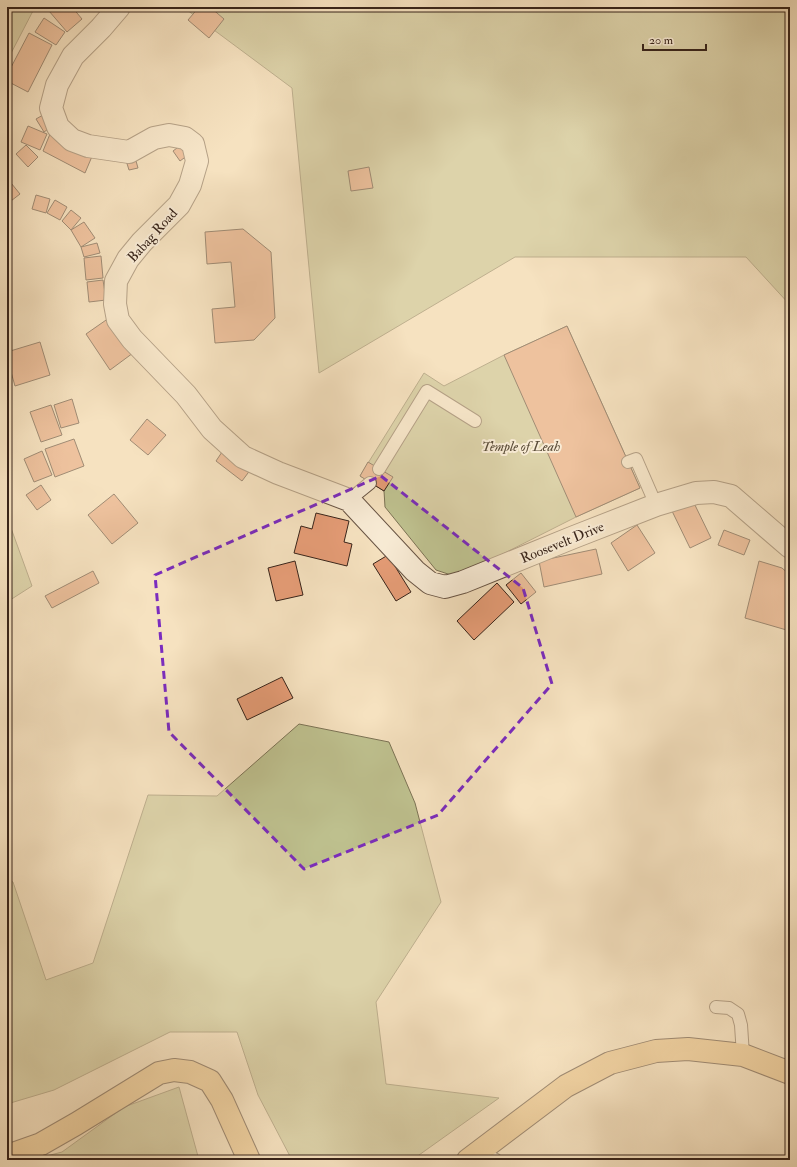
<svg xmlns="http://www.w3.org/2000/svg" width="797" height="1167" viewBox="0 0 797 1167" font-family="'IM FELL Double Pica',serif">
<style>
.green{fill:#bfc290;stroke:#7c7355}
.building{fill:#e59c76;stroke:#38241a}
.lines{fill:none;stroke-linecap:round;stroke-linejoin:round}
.service-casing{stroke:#685444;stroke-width:14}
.tertiary-casing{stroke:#685444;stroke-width:24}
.primary-casing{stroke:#38241a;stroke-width:24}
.service{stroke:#f9ecd6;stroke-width:12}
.tertiary{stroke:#f9ecd6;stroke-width:22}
.primary{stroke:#ebc180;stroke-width:22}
.marked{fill:none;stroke:#7b2cbf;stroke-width:3;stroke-dasharray:8 5;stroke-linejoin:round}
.labels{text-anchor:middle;stroke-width:4;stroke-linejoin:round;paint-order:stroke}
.street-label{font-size:14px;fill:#38241a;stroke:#f9ecd6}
.park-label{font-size:14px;font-style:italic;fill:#5a4c38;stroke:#f9ecd6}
</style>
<rect width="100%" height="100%" fill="#f6e2c0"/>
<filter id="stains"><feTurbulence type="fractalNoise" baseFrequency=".005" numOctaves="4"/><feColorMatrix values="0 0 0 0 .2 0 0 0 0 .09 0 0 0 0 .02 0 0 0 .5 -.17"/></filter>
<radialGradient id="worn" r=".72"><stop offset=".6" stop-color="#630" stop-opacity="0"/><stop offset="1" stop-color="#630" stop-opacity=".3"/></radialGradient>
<g class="green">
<path d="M7 7H35L7 61Z"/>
<path d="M183 7H790V305L746 257H515L319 373 292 88Z"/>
<path d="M567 326 640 488 576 517 457 577 436 570 385 507 384 491 360 476 424 373 444 386 504 355Z"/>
<path d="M7 517 32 586 7 602Z"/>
<path d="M299 724 389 742 415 803 441 902 376 1002 386 1084 499 1098 412 1160H292L258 1095 237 1032H170L54 1090 7 1104V879L13 882 46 980 93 963 148 795 217 796Z"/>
<path d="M179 1087 199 1160H31L62 1152 124 1107Z"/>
</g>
<g class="building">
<path d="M53 7H72L82 19 67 32 49 11Z"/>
<path d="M199 7H210L224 19 209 38 188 20Z"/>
<path d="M44 18 65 32 56 45 35 32Z"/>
<path d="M29 33 52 45 28 92 7 81V75Z"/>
<path d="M43 115 51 127 44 132 36 119Z"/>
<path d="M28 126 47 134 40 150 21 142Z"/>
<path d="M50 134 93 154 85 173 43 151Z"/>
<path d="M26 145 38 157 28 167 16 154Z"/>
<path d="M181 145 188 155 180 161 173 151Z"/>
<path d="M134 154 138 168 129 170 125 157Z"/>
<path d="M369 167 373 188 351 191 348 171Z"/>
<path d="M7 178 20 194 7 204Z"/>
<path d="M36 195 50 199 46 213 32 209Z"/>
<path d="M55 200 67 207 60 220 47 213Z"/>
<path d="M71 210 81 218 71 230 62 221Z"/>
<path d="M84 222 95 238 81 247 71 230Z"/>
<path d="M243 229 271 252 275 318 254 340 215 343 212 309 235 307 231 262 207 264 205 232Z"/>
<path d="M97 243 100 253 84 257 81 247Z"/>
<path d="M101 256 103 278 86 280 84 258Z"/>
<path d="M103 280 106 300 89 302 87 282Z"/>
<path d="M109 318 133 353 110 370 86 334Z"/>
<path d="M567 326 640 488 576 517 504 355Z"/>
<path d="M40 342 50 375 15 386 7 358V352Z"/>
<path d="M72 399 79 423 61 428 54 405Z"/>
<path d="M51 405 62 435 41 442 30 412Z"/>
<path d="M147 419 166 435 148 455 130 440Z"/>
<path d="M74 439 84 466 55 477 45 449Z"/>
<path d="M224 449 251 469 242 481 216 461Z"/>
<path d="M42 451 52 475 34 482 24 459Z"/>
<path d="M368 462 393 477 384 491 360 476Z"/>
<path d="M41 485 51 500 37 510 26 495Z"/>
<path d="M114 494 138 523 112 544 88 515Z"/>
<path d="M693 501 711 538 690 548 672 511Z"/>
<path d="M316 513 349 521 344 542 352 544 347 566 294 553 301 526 312 529Z"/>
<path d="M637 525 655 553 628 571 611 543Z"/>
<path d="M724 530 750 540 744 555 718 545Z"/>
<path d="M596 549 602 574 544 587 539 561Z"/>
<path d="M388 555 411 592 396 601 373 564Z"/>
<path d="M295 561 303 595 276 601 268 568Z"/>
<path d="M759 561 782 568 790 575V631L745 618Z"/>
<path d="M93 571 99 583 52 608 45 596Z"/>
<path d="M521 573 536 592 521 604 506 585Z"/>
<path d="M497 583 514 602 474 640 457 621Z"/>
<path d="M282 677 293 698 247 720 237 699Z"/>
</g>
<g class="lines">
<g class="service-casing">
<g id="service">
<path d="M628 462 636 459 656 505"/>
<path d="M379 469 427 391 475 421"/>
<path d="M349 500 370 483"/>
<path d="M716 1007 729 1008 738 1014 741 1025 743 1055"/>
<path d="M479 1151 496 1160"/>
</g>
</g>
<g class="tertiary-casing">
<path id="tertiary" d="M119 7 101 28 73 56 57 85 51 108 58 127 72 140 88 146 129 152 154 138 169 135 185 138 193 144 197 161 190 185 179 205 142 242 128 259 116 281 115 304 118 320 132 339 186 395 212 429 243 457 278 473 349 500 415 571 430 583 445 587 463 582 574 537 656 505 696 493 714 492 731 496 790 547"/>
</g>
<g class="primary-casing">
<g id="primary">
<path d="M7 1156 41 1144 76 1124 159 1073 174 1070 190 1072 210 1081 222 1100 249 1160"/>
<path d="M468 1160 566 1086 610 1063 656 1051 688 1049 743 1055 790 1073"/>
</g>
</g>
<use href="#service" class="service"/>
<use href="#tertiary" class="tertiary"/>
<use href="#primary" class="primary"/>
</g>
<path d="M0 0H797V1167H0ZM381 476 523 588 552 684 438 815 304 869 169 732 155 575Z" fill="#f6e2c0" fill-opacity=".55" fill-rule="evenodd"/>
<path class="marked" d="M381 476 523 588 552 684 438 815 304 869 169 732 155 575Z"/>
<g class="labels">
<g class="street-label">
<text transform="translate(152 235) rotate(-48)" y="5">Babag Road</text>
<text transform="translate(562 542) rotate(-22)" y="5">Roosevelt Drive</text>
</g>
<g class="park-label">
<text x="521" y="451">Temple of Leah</text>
</g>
</g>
<rect width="797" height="1167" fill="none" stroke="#f6e2c0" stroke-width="24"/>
<rect x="8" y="8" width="781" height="1151" fill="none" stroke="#38241a" stroke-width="2"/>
<rect x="12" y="12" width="773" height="1143" fill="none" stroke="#38241a"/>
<path d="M643 44v6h63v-6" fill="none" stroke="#38241a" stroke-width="2"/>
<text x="649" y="44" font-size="12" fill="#38241a" stroke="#f9ecd6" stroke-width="3" paint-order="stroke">20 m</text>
<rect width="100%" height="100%" filter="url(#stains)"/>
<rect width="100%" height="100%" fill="url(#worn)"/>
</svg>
